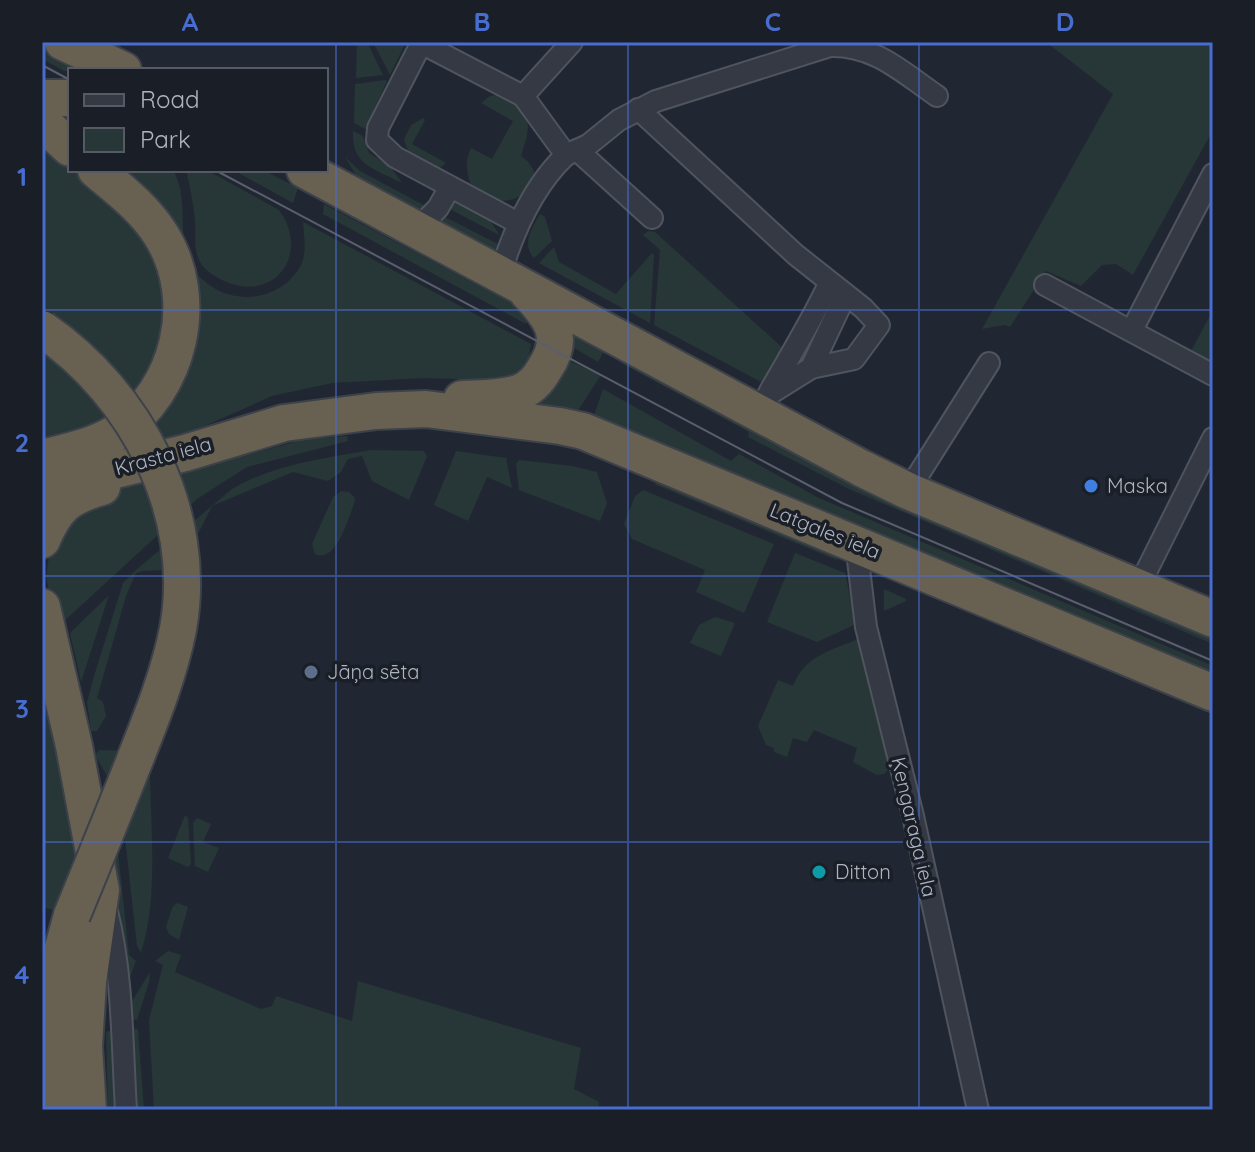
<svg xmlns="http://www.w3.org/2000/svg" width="1255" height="1152" viewBox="0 0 1255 1152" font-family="Quicksand,sans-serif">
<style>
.green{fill:#273637}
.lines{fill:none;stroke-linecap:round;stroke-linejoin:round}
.street-casing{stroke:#4f545e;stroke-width:24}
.highway-casing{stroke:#3c414a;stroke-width:40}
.street{stroke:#343943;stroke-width:20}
.highway{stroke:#686152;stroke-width:36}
.tram{stroke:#595f6c;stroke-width:2}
.highway-bridge-casing{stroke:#3c414a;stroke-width:40;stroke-linecap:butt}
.highway-bridge{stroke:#686152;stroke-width:36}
.grid{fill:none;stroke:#486dd1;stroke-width:2;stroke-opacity:0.55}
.shop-dot{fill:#3f7fe0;stroke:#1a1e27;stroke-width:3}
.service-dot{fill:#5c6f8a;stroke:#1a1e27;stroke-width:3}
.culture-dot{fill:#0f9aa8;stroke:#1a1e27;stroke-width:3}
.labels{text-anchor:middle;stroke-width:7;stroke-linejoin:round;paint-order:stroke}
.street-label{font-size:20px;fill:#aeb4c0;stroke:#1a1e27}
.poi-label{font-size:20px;fill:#aeb4c0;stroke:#1a1e27;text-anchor:start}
.neatline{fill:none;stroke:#486dd1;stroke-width:3}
.grid-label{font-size:26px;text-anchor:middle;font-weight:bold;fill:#486dd1}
</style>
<rect width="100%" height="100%" fill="#212732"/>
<g class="green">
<path d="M357 42H367L383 75 356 78Z"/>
<path d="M373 42H406L390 75Z"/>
<path d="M1046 42H1213V130L1133 275 1116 264 1102 265 1081 286 1046 271 1010 327 1004 325 982 329 1113 94Z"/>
<path d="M42 49 46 52 91 70 64 71 42 59Z"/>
<path d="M385 80 387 81 365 129 354 123 355 84Z"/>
<path d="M496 95C532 112 533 119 521 156 568 190 481 225 469 179 466 167 466 159 471 148L492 159 513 121 481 103 490 96Z"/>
<path d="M42 107H70V170H173C193 204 170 250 202 279 231 307 281 302 301 265 307 253 304 235 303 222L531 344 529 356 521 368 508 378 488 380 425 378 332 383 272 396 187 434 65 468 103 421 42 444Z"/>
<path d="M423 118 425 120 412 144 446 163 438 169C419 161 409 160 404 139L411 125Z"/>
<path d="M353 131 363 136 369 153 389 165 402 183C376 169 351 166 353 131Z"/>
<path d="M345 157 360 171 429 208 420 215 359 180Z"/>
<path d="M186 170H207L279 210C311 253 275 304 224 281 216 277 205 271 200 262 193 249 196 233 195 219 193 203 190 186 186 170Z"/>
<path d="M233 170H263L298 188 293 203Z"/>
<path d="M456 202C475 205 491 218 499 235L448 208 451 203Z"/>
<path d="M324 204 519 307 527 316 526 324 323 214Z"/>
<path d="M540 214 545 217 552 241 534 258C521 244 532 228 540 214Z"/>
<path d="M443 216 498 244 499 254 436 224Z"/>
<path d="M648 231 655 232 785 350 763 383 654 325 660 250 643 235Z"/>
<path d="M554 247 559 262 616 294 652 253 654 255 650 323 539 263Z"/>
<path d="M1213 310V363L1191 351Z"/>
<path d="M570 333 604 351 598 362 569 345Z"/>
<path d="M623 359 1213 632V644L849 489 748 437 749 432 621 363Z"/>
<path d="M567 360 601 375 577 412 537 403Z"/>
<path d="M603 389 731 461 739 454 819 498 1213 666V678L593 418Z"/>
<path d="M347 436 348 441 247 467 197 499 61 624 57 625 46 577 51 543 96 496 305 439Z"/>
<path d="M371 450 424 451 427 456 409 500 372 481 362 456 348 459 341 472 328 481 293 472 212 506 184 562 165 570 142 571 136 573 126 596 97 698 103 702 106 716 97 731H91L87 702 94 676 123 583 136 570 232 489C272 465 325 458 371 450Z"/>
<path d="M456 451 506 458 512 488 487 477 468 521 434 505Z"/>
<path d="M519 460 572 466 597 472 607 503 600 521 519 490 516 464Z"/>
<path d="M662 482 831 553 839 561 654 484Z"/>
<path d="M643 490 774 544 744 613 696 592 705 570 632 539 624 524 635 496Z"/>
<path d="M341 491 349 492 355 498 354 504C348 519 336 564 315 554L312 544 333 497Z"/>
<path d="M795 553 845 573 856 624 817 642 767 622Z"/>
<path d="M884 589 906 599V601L884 611Z"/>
<path d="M109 595 81 682 70 633Z"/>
<path d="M715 617 735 623 721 656 690 643 699 625Z"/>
<path d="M861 638 889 768 884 774 877 775 853 762 857 748 814 730 807 742 793 738 787 757 774 752V748L766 745 758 726 778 680 793 686C805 655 832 650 861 638Z"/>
<path d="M42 649 86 856 62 912 42 907Z"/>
<path d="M99 750 135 751 150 767C150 825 159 897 141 952L137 946 122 811 110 781 95 755Z"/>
<path d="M90 765 105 793 115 823 129 955 136 961 130 977H127L111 864Z"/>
<path d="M185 815 188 818 191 864 188 867 168 858Z"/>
<path d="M197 818 211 824 203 842 219 848 208 872 195 866 193 823Z"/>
<path d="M177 903 188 907 179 940 169 934 166 927 172 908Z"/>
<path d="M168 951 181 955 175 972 261 1009 272 1006 276 996 352 1021 358 981 581 1048 574 1089 599 1102 598 1110H154L149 1020 163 965 155 961Z"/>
<path d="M150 972 149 982 137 1020 129 1019 131 1003Z"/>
<path d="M130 1028 138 1029 144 1110H135Z"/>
<path d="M112 1030 118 1110H108L106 1032Z"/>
</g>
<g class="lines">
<g class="street-casing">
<g id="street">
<path d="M422 42 378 128 377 140 395 157 518 223"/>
<path d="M423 44 523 96"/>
<path d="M638 109 796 255 863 308 879 325 854 359 811 368"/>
<path d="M577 150 652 218"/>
<path d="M566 155 588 145 619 120 656 101 830 46C875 45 902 72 937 96"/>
<path d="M416 230 438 208 450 187"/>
<path d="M500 275C513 232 533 186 566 155L523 96 572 42"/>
<path d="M1045 285 1213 375"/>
<path d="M1132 330 1213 174"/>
<path d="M770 391C791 354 811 322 829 284"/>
<path d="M757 414 768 395 811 368 845 296"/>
<path d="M908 491 989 363"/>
<path d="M856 543 866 627 913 816 978 1110"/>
<path d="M1138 588 1213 438"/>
<path d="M107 911C123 976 122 1044 126 1110"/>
</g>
</g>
<g class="highway-casing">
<g id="highway">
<path d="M63 42 123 70"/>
<path d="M42 98H70"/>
<path d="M42 122 70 148"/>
<path d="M305 170 861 468 908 491 1213 619"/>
<path d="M462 399C481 398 500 399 518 393 530 389 539 379 545 368 566 337 551 317 528 293"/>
<path d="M42 458C66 452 96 446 117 432 180 390 201 299 161 235 144 208 120 190 96 170"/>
<path d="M42 488 185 453 284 423 376 411 426 409 560 426 583 431 1213 693"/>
<path d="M42 540C56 507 67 497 102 487"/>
<path d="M42 607 74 746 101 890 88 982 84 1046 88 1110"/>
<path d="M53 1110 52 1088 59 963 72 915"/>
</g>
</g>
<use href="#street" class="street"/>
<use href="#highway" class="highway"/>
<g class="tram">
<path d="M42 65 70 80"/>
<path d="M215 170 842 503 1213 661"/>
</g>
<g class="highway-bridge-casing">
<path id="highway-bridge" d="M42 329C137 394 199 513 178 629 169 675 151 719 134 762 114 813 93 864 72 915"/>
</g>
<use href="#highway-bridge" class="highway-bridge"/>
</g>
<path class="grid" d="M336 42V1110M628 42V1110M919 42V1110M42 310H1213M42 576H1213M42 842H1213"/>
<circle class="shop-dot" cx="1091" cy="486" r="8"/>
<circle class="service-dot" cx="311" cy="672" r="8"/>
<circle class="culture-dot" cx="819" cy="872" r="8"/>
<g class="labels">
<g class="street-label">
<text transform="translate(163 456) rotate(-15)" y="7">Krasta iela</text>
<text transform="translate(825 531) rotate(22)" y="7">Latgales iela</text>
<text transform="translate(914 827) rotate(77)" y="7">Ķengaraga iela</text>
</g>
<g class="poi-label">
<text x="1107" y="493">Maska</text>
<text x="327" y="679">Jāņa sēta</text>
<text x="835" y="879">Ditton</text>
</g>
</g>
<rect width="1255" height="1152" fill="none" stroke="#1a1e27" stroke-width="88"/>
<rect x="68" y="68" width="260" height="104" fill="#1a1e27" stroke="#555a64" stroke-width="2"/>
<rect x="84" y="94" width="40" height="12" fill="#343943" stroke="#555a64" stroke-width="2"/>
<text x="140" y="108" font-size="24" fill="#aeb4c0">Road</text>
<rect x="84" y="128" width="40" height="24" fill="#273637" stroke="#555a64" stroke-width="2"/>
<text x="140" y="148" font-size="24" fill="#aeb4c0">Park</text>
<rect x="44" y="44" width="1167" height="1064" class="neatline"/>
<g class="grid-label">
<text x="190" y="31">A</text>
<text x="482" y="31">B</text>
<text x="773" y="31">C</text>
<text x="1065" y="31">D</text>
<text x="22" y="186">1</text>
<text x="22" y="452">2</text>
<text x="22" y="718">3</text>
<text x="22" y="984">4</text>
</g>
</svg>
